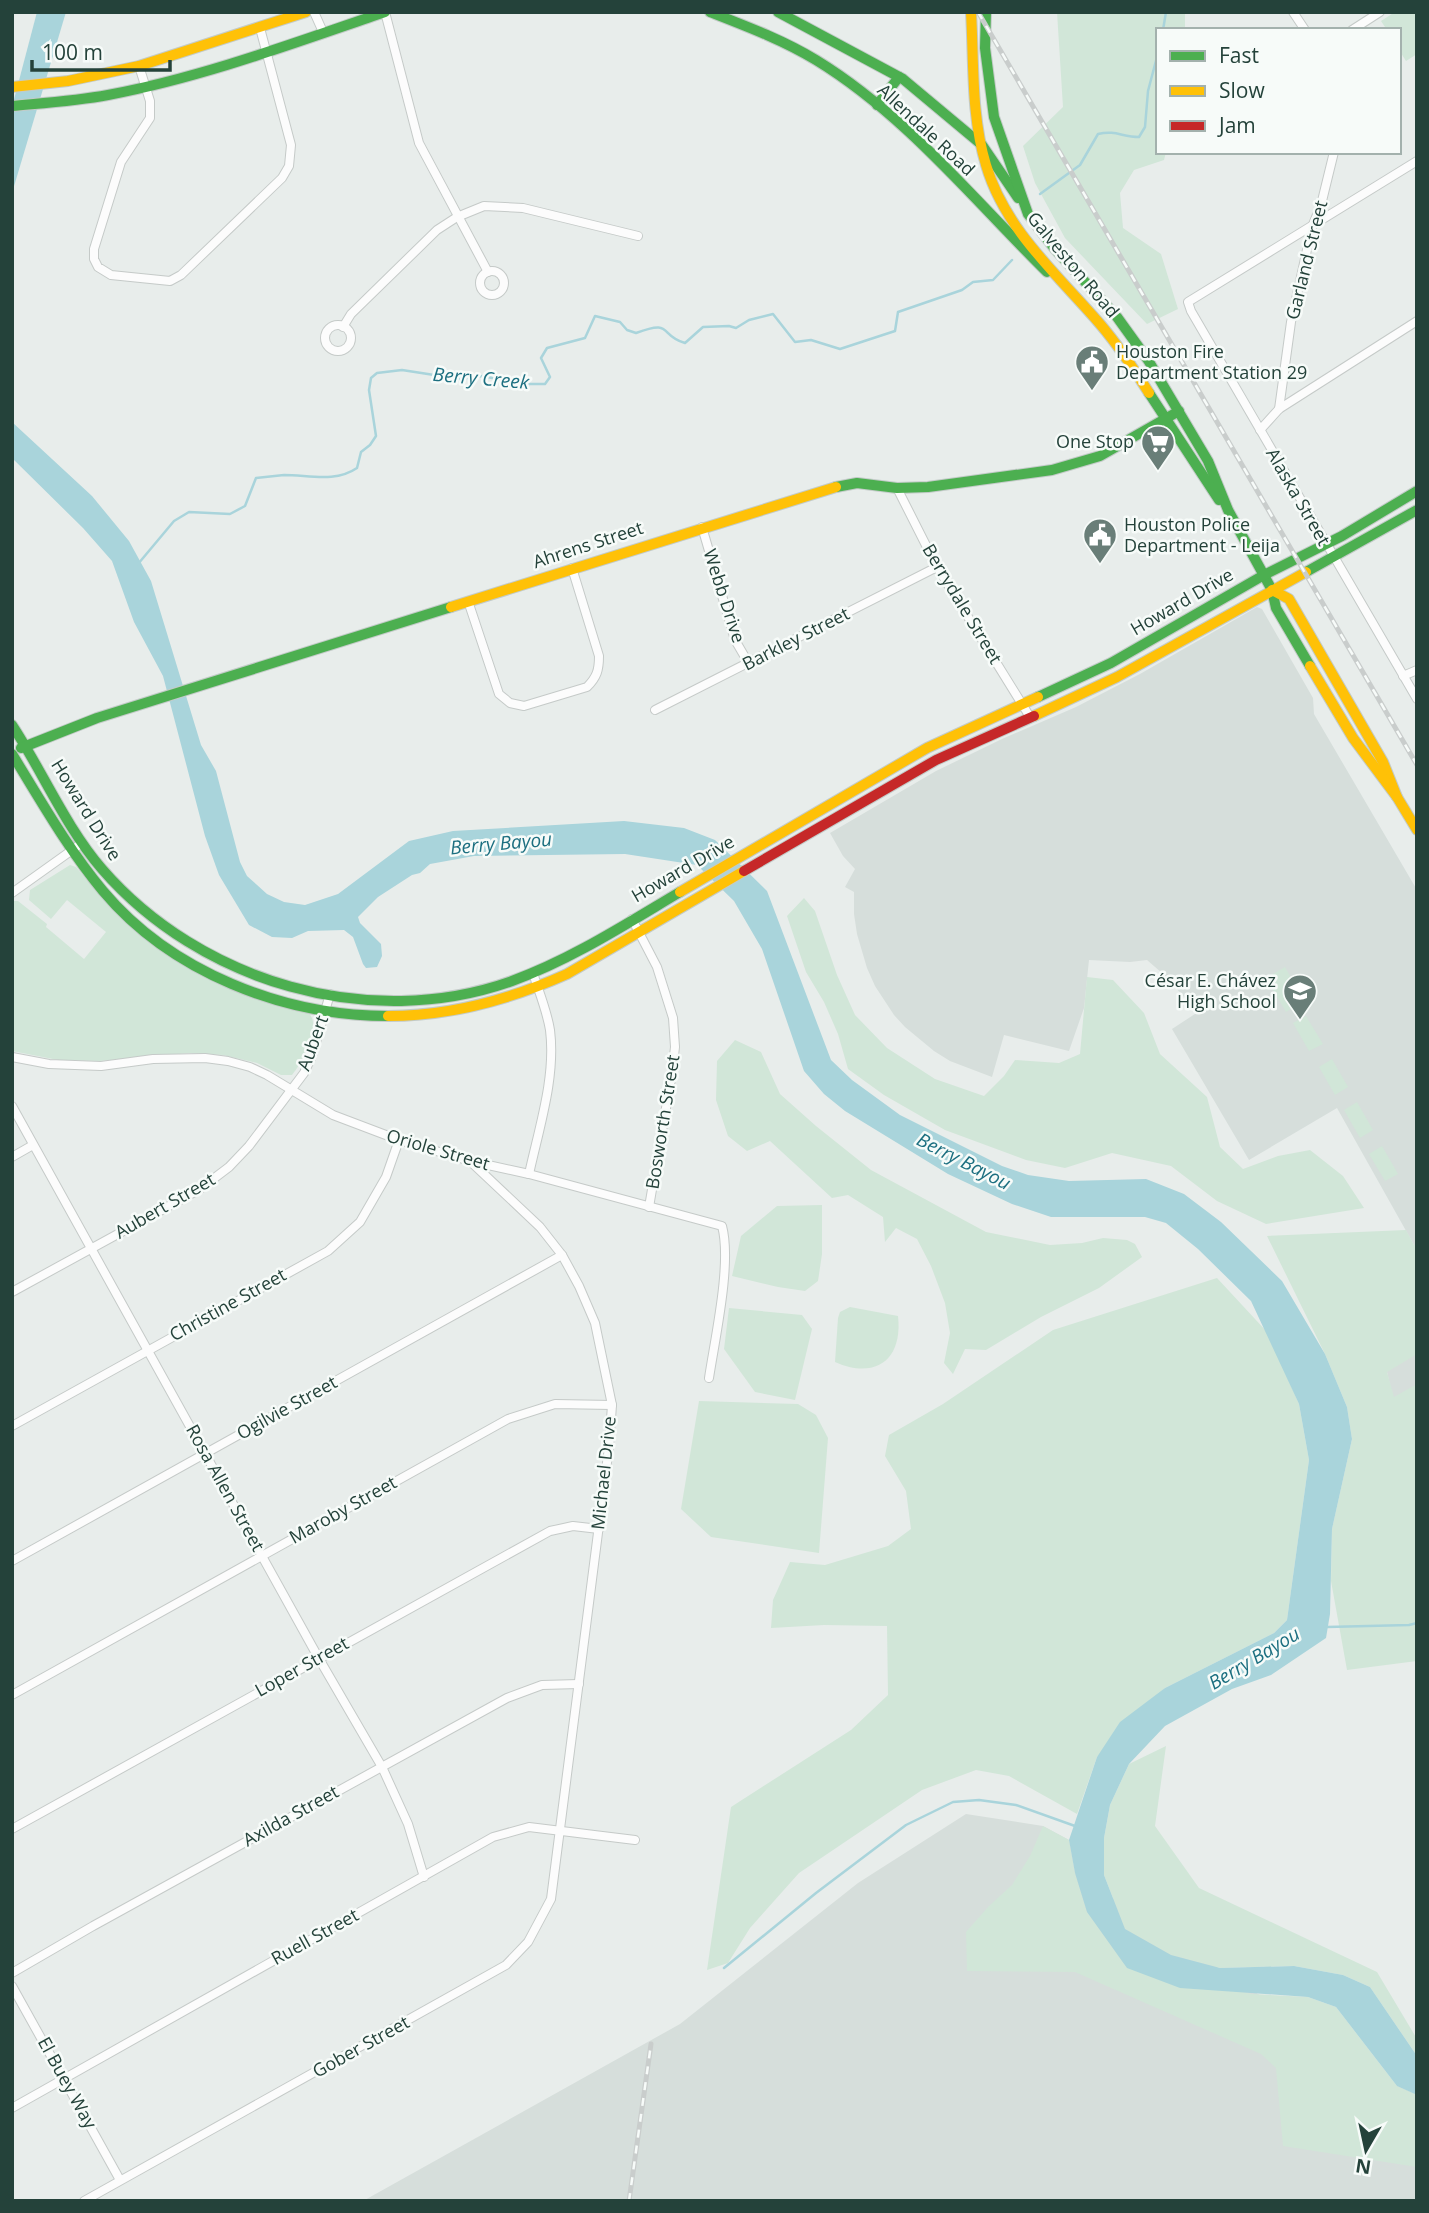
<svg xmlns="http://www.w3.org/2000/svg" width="1429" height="2213" viewBox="0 0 1429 2213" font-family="'Open Sans',sans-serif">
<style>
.built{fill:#d6dedb}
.green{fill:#d1e6d8}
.water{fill:#a9d4db}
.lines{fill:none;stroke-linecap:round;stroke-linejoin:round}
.stream{stroke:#a9d4db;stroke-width:2.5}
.street-casing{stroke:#c5cac8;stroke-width:10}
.fast-casing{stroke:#c3cbc8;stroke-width:12}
.slow-casing{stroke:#c3cbc8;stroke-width:12}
.jam-casing{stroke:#c3cbc8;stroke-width:12}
.street{stroke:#fcfcfc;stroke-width:8}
.fast{stroke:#4caf50;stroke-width:10}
.slow{stroke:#ffc107;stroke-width:10}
.jam{stroke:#c62828;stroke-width:10}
.rail-casing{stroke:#c9cdcc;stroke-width:5}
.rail{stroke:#f7fbf9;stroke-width:2.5;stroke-dasharray:8;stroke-linecap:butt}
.labels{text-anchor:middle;stroke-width:5;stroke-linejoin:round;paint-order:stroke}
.street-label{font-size:18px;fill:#24423a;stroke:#f7fbf9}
.poi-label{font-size:18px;fill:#24423a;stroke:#f7fbf9;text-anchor:start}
.water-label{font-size:19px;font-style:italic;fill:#1c6f80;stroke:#f7fbf9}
</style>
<rect width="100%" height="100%" fill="#e8edeb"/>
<g class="built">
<path d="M1257 607 1262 609 1313 698 1314 714 1417 890V1442L1393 1398 1387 1372 1414 1245 1337 1108 1249 1160 1172 1029 1198 1012 1162 973 1147 960 1130 962 1089 960 1084 1008 1069 1051 1004 1035 992 1077 950 1061 934 1051 905 1027 894 1015 875 986 867 968 857 934 854 914V892L845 887 855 869 843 856 830 833 936 771 1002 739 1076 707 1140 674Z"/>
<path d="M966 1814 1043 1826 1069 1840 1075 1873 1397 2086 1417 2095V2201H363L680 2024 858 1883Z"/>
</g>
<g class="green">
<path d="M1057 12H1185V30H1158V152H1166L1164 160 1134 170 1120 193 1123 228 1161 254 1178 309 1147 324 1065 238 1035 183 1023 146 1063 107Z"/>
<path d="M1395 12H1417V54L1406 61 1399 50V30H1387L1381 21Z"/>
<path d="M70 865 76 867C142 949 206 987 308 1012 323 1028 304 1060 292 1075H281L257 1063 223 1055 189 1053 100 1061 58 1060 12 1051V901H18L47 924 46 927 84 959 106 932 67 900 51 919 29 900 30 890Z"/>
<path d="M804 898 815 911 837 975 855 1015 887 1048 935 1079 984 1096 1004 1076 1015 1060 1059 1063 1080 1054 1087 977 1113 980 1144 1013 1160 1054 1207 1097 1220 1147 1243 1169 1278 1156 1310 1150 1343 1176 1364 1208 1266 1224 1217 1201 1171 1166 1112 1153 1065 1168 1026 1160 945 1130 884 1095 848 1069 838 1034 824 1002 806 972 787 916Z"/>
<path d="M1285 967 1304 1001 1286 1012 1266 978Z"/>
<path d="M1306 1016 1323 1044 1309 1051 1293 1023Z"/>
<path d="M735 1040 761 1052 780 1094 816 1126 871 1170 986 1232 1050 1245 1082 1243 1103 1238 1127 1240 1135 1244 1142 1257 1099 1288 1041 1317 986 1350 965 1349 953 1374 944 1363 950 1333 945 1303 931 1266 917 1239 896 1228 885 1242 883 1217 848 1195 832 1198 770 1141 747 1151 728 1136 716 1100 717 1061Z"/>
<path d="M1332 1059 1348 1087 1335 1095 1319 1067Z"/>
<path d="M1357 1102 1373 1130 1360 1138 1344 1110Z"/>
<path d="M1382 1146 1398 1174 1385 1181 1369 1154Z"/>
<path d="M822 1205V1254L818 1281 805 1291 778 1287 732 1276 741 1236 777 1206Z"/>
<path d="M1406 1230 1414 1245 1417 1244V1354L1387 1372 1394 1397 1417 1384V1661L1347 1670 1331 1581 1332 1529 1352 1439 1347 1407 1325 1354 1267 1236Z"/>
<path d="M1217 1278 1268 1333 1299 1404 1309 1460 1287 1620 1274 1633 1165 1688 1097 1757 1077 1814 1009 1776 976 1770 922 1790 799 1873 750 1928 728 1963 707 1970 731 1807 851 1730 888 1695 887 1626 824 1625 771 1628 773 1600 790 1562 825 1565 888 1546 911 1529 906 1491 885 1456 889 1435 943 1404 1053 1330Z"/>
<path d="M850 1307 898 1316C903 1360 875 1380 835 1362L838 1318 840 1312Z"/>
<path d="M729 1308 802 1315 812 1329 795 1400 755 1392 724 1349Z"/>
<path d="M699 1401 798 1404 816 1415 828 1438 819 1553 711 1537 681 1509Z"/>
<path d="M1166 1746 1155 1826 1199 1888 1377 1972 1417 2039V2056L1370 1987 1343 1975 1294 1966 1220 1968 1171 1955 1125 1929 1104 1875V1838L1110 1805 1129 1764Z"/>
<path d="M1043 1826 1069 1840 1075 1873 1087 1912 1127 1968 1252 1994 1308 1997 1336 2007 1397 2086 1417 2095V2167L1283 2146 1276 2068 1261 2054 1075 1972 967 1971 966 1932 989 1906 1012 1885 1030 1856Z"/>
</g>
<g class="water">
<path d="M37 12H66L12 193V107Z"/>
<path d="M12 422 92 496 129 541 151 581 201 745 216 771 240 862 247 876 267 894 284 902 305 905 338 894 409 841 453 831 624 821 684 828 715 840 767 891 831 1060 852 1080 900 1115 1002 1166 1028 1175 1069 1181 1146 1179 1184 1194 1221 1222 1282 1281 1325 1354 1347 1407 1352 1439 1332 1529 1330 1614 1326 1638 1271 1675 1232 1689 1165 1726 1129 1764 1110 1805 1104 1838V1875L1125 1929 1171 1955 1220 1968 1294 1966 1343 1975 1370 1987 1417 2056V2095L1397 2086 1336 2007 1308 1997 1180 1988 1127 1968 1087 1912 1075 1873 1069 1840 1097 1757 1120 1722 1165 1688 1274 1633 1287 1620 1309 1460 1299 1404 1251 1301 1198 1249 1166 1223 1145 1217H1051L1012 1204 948 1174 845 1111 824 1094 804 1071 762 949 734 901 697 865 625 854 474 856 430 864 420 873 412 875 378 897 358 917 360 923 381 944 382 956 377 967 366 968 363 964 353 937 344 930 308 931 292 938 272 937 249 925 219 875 205 836 163 676 134 622 112 561 83 528 12 458Z"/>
</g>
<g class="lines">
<g class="stream">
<path d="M1163 30 1166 12"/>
<path d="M1040 194 1080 165 1098 134C1116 130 1122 137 1139 137L1145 127 1148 91 1158 53"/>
<path d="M138 564 174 521 189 512 230 514 245 506 256 478C265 477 275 476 284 475 309 475 335 483 357 468L361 452 370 445 376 436 369 390 371 378 377 373 402 370 460 379 483 376 519 384H545L550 377 541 358 547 348 585 338 595 316 620 322 627 330 636 333C674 319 658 335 685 343L703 327 729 326 736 328 749 320 773 314 795 342 811 340 840 349 895 331 898 312 962 290 973 282 993 280 1012 260"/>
<path d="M1327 1627 1409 1625 1417 1623"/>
<path d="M724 1968 816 1893 906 1825 953 1802 979 1800 1016 1805 1075 1826"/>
</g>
<g class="street-casing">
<g id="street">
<path d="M314 12 323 32"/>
<path d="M385 12 419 143 488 272"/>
<path d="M1293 12 1305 30"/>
<path d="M1352 30 1380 12"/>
<path d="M139 66 150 101V118L121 162 94 249V259L98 267 111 275 170 281 181 275 282 178 289 166 291 145 260 28"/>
<path d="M1417 161 1188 302 1191 311 1417 699"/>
<circle cx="492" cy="283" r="12"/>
<circle cx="338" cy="338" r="13"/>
<path d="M343 327 351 314 437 230 457 217 484 206 523 208 638 236"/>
<path d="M1279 409 1291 322 1312 227 1321 205 1334 152"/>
<path d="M1260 430 1279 409 1417 321"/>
<path d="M897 488 937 567 1030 717"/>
<path d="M702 527 735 640 749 664"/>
<path d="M468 601 499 694 510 703 524 706 587 687C597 677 599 670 599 656L572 568"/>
<path d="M1403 676 1417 670"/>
<path d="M655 710 937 567"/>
<path d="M12 893 82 843"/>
<path d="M632 919 657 967 673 1018 675 1047 672 1073 649 1207"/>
<path d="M12 1057 49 1064 101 1066 153 1059 205 1058 228 1061 250 1067 267 1075 333 1115 399 1140 470 1161 529 1174 722 1226C732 1263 715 1338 709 1378"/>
<path d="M12 1106 318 1657 382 1767 408 1824 424 1877"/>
<path d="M12 1157 33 1145"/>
<path d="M529 1174C539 1128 556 1077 550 1030 547 1011 539 992 533 973"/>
<path d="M12 1292 200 1189 229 1167 249 1146 304 1073 312 1056 330 994"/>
<path d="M12 1426 328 1251 360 1222 386 1177 399 1140"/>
<path d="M12 1561 562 1255"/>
<path d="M12 1695 508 1419 555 1404 612 1405"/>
<path d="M12 1829 550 1531 573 1526 599 1529"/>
<path d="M12 1973 93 1926 507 1698 542 1685 579 1684"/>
<path d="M12 1986 120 2180"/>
<path d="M12 2108 493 1837 529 1827 635 1840"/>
<path d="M84 2201 506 1965 528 1942 551 1899 609 1447 612 1405 595 1323 579 1286 562 1255 540 1227 470 1161"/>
</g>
</g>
<g class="fast-casing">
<g id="fast">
<path d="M710 12C746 26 783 40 816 60 906 115 973 199 1047 272"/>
<path d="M778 12 903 79 982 145 1018 198"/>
<path d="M986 12 985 48 994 117 1028 214 1055 249 1117 317 1148 360 1208 461 1228 510 1272 590 1276 608 1310 666"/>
<path d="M877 105 899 77"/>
<path d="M12 106C44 103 76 101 108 95 203 77 294 43 385 12"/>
<path d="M1149 393 1219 500"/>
<path d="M836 487 857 483 897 488 928 487 1052 470 1100 456 1179 411"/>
<path d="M1306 572 1417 510"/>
<path d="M1038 697 1111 663 1264 575 1342 536 1417 491"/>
<path d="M12 725C43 772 65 826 102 869 200 982 369 1032 512 981 572 959 626 924 680 892"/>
<path d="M21 748 97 718 451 607"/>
<path d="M12 754C41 801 68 849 103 891 171 972 283 1016 388 1016"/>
</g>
</g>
<g class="slow-casing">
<g id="slow">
<path d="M971 12C974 63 971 116 986 165 1005 230 1058 275 1100 324 1118 345 1134 369 1149 393"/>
<path d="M12 87 68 81 139 66 306 12"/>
<path d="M1272 590 1289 599 1383 762 1397 797 1417 830"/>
<path d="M451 607 836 487"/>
<path d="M1310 666 1353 738 1397 797"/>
<path d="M1034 716 1117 677 1306 572"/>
<path d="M680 892 927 748 1038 697"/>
<path d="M388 1016C451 1016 509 1000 567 974L744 871"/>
</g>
</g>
<g class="jam-casing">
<path id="jam" d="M744 871 936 760 1034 716"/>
</g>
<use href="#street" class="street"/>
<use href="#fast" class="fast"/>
<use href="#slow" class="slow"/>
<use href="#jam" class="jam"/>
<g class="rail-casing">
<g id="rail">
<path d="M978 12 1417 765"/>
<path d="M629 2201 651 2044"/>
</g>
</g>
<use href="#rail" class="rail"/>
</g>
<defs>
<g id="civic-pin" transform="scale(1.75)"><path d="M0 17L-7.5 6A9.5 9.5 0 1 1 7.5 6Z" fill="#697e78" stroke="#f7fbf9"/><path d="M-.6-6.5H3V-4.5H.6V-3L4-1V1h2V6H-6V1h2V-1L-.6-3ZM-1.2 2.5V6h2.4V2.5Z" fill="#fff"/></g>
<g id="supermarket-pin" transform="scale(1.75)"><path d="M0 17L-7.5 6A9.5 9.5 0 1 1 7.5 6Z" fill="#697e78" stroke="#f7fbf9"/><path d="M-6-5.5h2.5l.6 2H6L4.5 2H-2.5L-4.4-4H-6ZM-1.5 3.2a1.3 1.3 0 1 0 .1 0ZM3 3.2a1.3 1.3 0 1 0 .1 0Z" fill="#fff"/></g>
<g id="school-pin" transform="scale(1.75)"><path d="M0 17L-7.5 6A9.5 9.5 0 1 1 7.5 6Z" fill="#697e78" stroke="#f7fbf9"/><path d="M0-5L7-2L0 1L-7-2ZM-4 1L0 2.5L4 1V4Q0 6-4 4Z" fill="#fff"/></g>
</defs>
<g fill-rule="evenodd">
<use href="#civic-pin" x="1092" y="362"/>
<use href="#supermarket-pin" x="1158" y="442"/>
<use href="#civic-pin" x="1100" y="535"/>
<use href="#school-pin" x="1300" y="991"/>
</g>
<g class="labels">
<g class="street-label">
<text transform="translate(926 130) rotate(43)" y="6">Allendale Road</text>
<text transform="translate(1307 260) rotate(-76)" y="6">Garland Street</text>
<text transform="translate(1073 265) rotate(50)" y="6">Galveston Road</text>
<text transform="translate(1298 497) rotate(60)" y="6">Alaska Street</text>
<text transform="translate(588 545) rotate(-18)" y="6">Ahrens Street</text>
<text transform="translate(724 596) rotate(72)" y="6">Webb Drive</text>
<text transform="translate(1182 602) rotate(-30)" y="6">Howard Drive</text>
<text transform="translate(962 604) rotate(59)" y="6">Berrydale Street</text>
<text transform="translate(796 639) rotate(-27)" y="6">Barkley Street</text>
<text transform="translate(86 810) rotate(58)" y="6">Howard Drive</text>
<text transform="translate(683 869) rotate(-30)" y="6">Howard Drive</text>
<text transform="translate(313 1043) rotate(-70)" y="6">Aubert</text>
<text transform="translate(663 1122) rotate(-81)" y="6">Bosworth Street</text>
<text transform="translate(438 1150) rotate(16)" y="6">Oriole Street</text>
<text transform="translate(165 1206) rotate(-30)" y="6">Aubert Street</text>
<text transform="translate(228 1305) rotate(-29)" y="6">Christine Street</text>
<text transform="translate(287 1408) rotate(-29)" y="6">Ogilvie Street</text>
<text transform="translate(604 1473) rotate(-84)" y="6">Michael Drive</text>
<text transform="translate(225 1488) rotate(61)" y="6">Rosa Allen Street</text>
<text transform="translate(343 1510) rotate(-29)" y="6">Maroby Street</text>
<text transform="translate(302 1667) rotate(-29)" y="6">Loper Street</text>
<text transform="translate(291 1816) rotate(-29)" y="6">Axilda Street</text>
<text transform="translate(315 1937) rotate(-29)" y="6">Ruell Street</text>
<text transform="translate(361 2047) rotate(-29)" y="6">Gober Street</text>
<text transform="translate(67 2083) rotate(61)" y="6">El Buey Way</text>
</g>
<g class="poi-label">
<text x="1116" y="358">Houston Fire<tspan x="1116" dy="21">Department Station 29</tspan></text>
<text x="1134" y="448" text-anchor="end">One Stop</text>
<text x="1124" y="531">Houston Police<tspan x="1124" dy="21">Department - Leija</tspan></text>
<text x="1276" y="987" text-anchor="end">César E. Chávez<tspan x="1276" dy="21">High School</tspan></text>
</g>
<g class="water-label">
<text transform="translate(481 378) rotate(5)" y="7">Berry Creek</text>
<text transform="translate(501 843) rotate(-5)" y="7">Berry Bayou</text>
<text transform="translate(964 1161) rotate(27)" y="7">Berry Bayou</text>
<text transform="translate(1254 1658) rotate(-31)" y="7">Berry Bayou</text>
</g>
</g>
<rect width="1429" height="2213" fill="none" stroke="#24423a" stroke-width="28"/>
<rect x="1156" y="28" width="245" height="126" fill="#f7fbf9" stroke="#a3b1ad" stroke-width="2"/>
<rect x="1170" y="51" width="35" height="10" fill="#4caf50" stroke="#a3b1ad" stroke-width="2"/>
<text x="1219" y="63" font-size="21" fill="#24423a">Fast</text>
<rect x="1170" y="86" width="35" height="10" fill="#ffc107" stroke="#a3b1ad" stroke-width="2"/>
<text x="1219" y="98" font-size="21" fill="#24423a">Slow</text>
<rect x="1170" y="121" width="35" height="10" fill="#c62828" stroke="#a3b1ad" stroke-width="2"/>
<text x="1219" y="133" font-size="21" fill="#24423a">Jam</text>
<g transform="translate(1366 2150) rotate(189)" stroke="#f7fbf9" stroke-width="5" paint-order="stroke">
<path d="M0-5L12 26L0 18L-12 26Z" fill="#24423a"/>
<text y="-10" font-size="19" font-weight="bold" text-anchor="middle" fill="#24423a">N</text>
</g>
<path d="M32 60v10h138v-10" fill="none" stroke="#24423a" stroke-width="3.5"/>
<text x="42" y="60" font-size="21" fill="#24423a" stroke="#f7fbf9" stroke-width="5" paint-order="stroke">100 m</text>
</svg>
